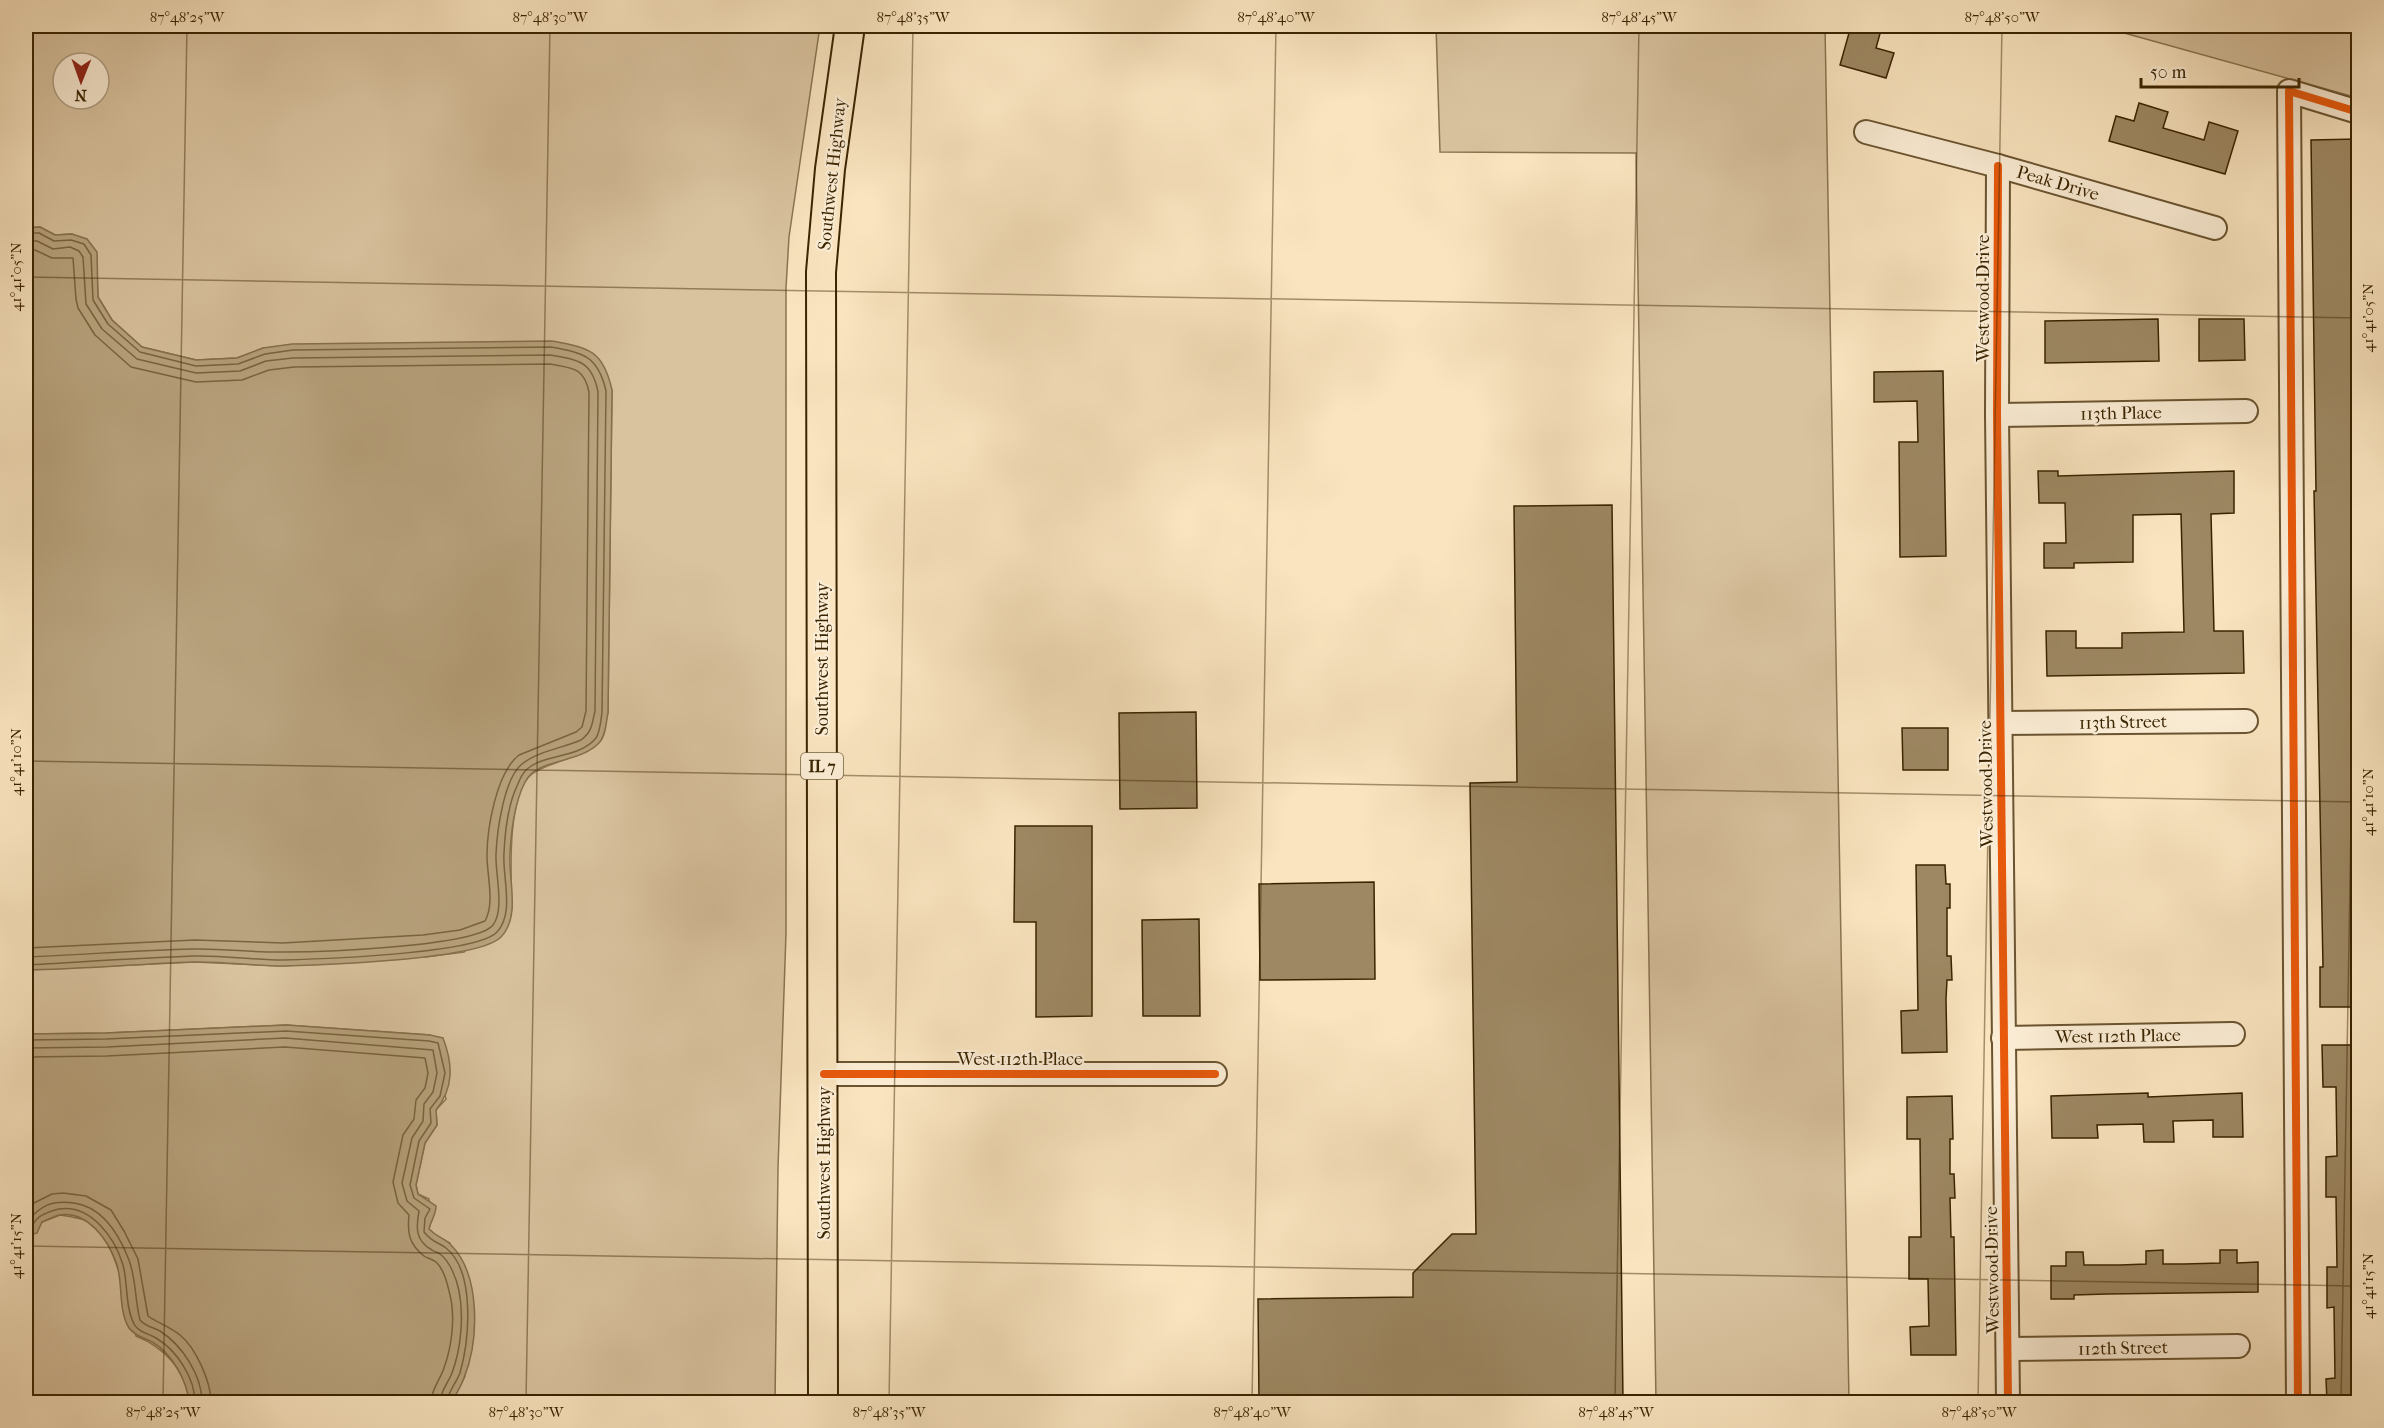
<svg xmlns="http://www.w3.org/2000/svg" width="2384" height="1428" viewBox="0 0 2384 1428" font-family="'IM FELL French Canon',serif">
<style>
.green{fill:#d9c39f;stroke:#8a7450;stroke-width:1.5;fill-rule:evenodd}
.water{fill:#b8a37e;stroke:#86704c;stroke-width:1.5}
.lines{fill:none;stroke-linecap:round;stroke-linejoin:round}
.shore{stroke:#79643f;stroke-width:1.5}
.building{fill:#9d8863;stroke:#3a2400;stroke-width:1.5}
.minor-casing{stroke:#6a5430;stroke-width:26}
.major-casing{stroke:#3a2400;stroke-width:32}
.minor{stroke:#fbedd5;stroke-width:22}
.major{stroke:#f9e4bf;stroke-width:28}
.cycleway-casing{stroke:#fbedd5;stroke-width:11}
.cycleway{stroke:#e8590c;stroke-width:8}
.ticks{fill:none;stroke:#3a2400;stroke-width:1.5;stroke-opacity:0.45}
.labels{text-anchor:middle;stroke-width:4.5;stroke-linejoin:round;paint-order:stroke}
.shield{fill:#fbedd5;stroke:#746040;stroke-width:1.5}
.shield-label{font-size:16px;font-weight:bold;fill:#3a2400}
.street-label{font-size:18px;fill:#3a2400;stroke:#fbedd5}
.neatline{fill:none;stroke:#3a2400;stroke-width:2}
.ticks-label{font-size:15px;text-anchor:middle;fill:#3a2400}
</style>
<rect width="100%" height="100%" fill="#f9e4bf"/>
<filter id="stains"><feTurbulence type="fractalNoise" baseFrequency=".00333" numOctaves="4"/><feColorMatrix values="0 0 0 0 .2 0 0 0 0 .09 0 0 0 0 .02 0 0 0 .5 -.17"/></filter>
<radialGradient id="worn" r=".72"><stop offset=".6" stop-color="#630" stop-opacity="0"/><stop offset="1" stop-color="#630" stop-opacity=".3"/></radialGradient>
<g class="green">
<path d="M26 26H820L789 237 786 288V933L778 1168 775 1402H452L465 1376 450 1243 438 1238 429 1229 431 1219 429 1199 418 1194 416 1185 425 1143 437 1125 436 1110 446 1099 430 1035 286 1025 106 1033 26 1034V970L195 962 283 966 425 957 464 952 512 909C511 879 506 794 532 774 545 764 572 759 588 751L608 713 612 390 263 348 237 358 196 360 142 347 112 320 98 297 97 276 72 234 55 235 40 227 26 228ZM63 63H99V99H63Z"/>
<path d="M1436 26H1825L1849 1402H1656L1636 153 1440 152Z"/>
<path d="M2099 26H2358V98Z"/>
<path d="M60 1215C72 1217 86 1218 96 1227 116 1245 129 1309 136 1336 164 1347 187 1371 189 1402H26V1234L27 1236 42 1222Z"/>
</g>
<g class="water">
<path d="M40 227 55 235 72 234 87 239 97 252 98 297 112 320 142 347 196 360 237 358 263 348 292 344 552 341C589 348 603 350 612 390L608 713C606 722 606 736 599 743 582 761 544 760 530 775 527 778 523 786 521 791 514 810 511 833 510 853 508 879 521 916 501 937 479 960 321 965 283 966 253 966 223 961 193 962 137 964 81 969 26 970V228Z"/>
<path d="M286 1025 430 1035 443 1038C453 1064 454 1088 436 1110L437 1125 425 1143 416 1185 418 1194 436 1206C436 1215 431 1220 429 1229 438 1238 446 1239 451 1245 481 1275 479 1341 464 1378 461 1386 456 1394 452 1402H189C187 1381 172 1353 152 1342 143 1337 136 1337 129 1328 118 1310 123 1284 117 1265 109 1241 88 1210 59 1215 53 1217 47 1220 42 1222L37 1233 27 1236 26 1234V1034L106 1033Z"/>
</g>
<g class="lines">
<g class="shore">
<path d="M26 233H39L54 241 71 240 84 244 91 255 93 300 108 324 140 352 196 366 238 364 265 354 293 350 551 347C584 353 598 356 606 391L602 712C601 720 600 732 596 738 579 759 544 753 526 770 522 774 519 781 517 786 508 805 505 831 504 853 502 876 515 913 497 932 477 954 319 959 283 960 253 960 223 955 193 956 137 958 81 962 26 965"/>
<path d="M26 241H37L53 249 70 247 79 251 83 257 86 304 102 329 137 359 196 373 240 371 266 361 293 358 550 355C579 360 592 361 598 392L595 711C592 724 592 732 581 740 563 748 538 751 522 764 504 778 497 831 496 854 495 873 505 910 493 925 476 947 317 952 284 952 254 953 223 948 193 949 137 950 81 955 26 957"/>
<path d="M26 250H35L52 258H73L76 299 78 308 95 335 131 367 196 382 242 380 269 370 294 367 550 364C572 368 584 367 589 392L586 711 582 727 576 732 519 755C496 773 487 829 487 856 487 876 495 903 485 921L460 930 423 935 283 943 195 940 26 948"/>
<path d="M26 1040 106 1039 286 1031 429 1041 438 1043 445 1073 440 1096 430 1109 431 1123 419 1141 410 1185 414 1198 430 1209 425 1218 424 1232C434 1244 437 1241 446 1248 476 1272 469 1341 460 1373 456 1383 448 1392 447 1402"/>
<path d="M26 1048 107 1047 285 1038 433 1050 437 1073 433 1092 424 1104 423 1121 412 1138 402 1183 407 1201 419 1211C416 1227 415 1241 432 1250 435 1252 438 1252 440 1254 450 1261 457 1280 459 1291 464 1316 461 1349 452 1373 448 1383 440 1392 440 1402"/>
<path d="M26 1057 107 1056 285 1047 425 1058 428 1073 425 1088 416 1100 414 1119 403 1135 393 1182 398 1203 409 1215C407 1233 409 1244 424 1256 427 1258 432 1259 436 1262 443 1268 447 1282 449 1291 456 1315 452 1346 444 1368 440 1380 431 1390 431 1402"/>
<path d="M26 1207 52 1194 63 1193 86 1196 111 1210 124 1231 138 1259 148 1316C158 1323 170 1327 180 1335 196 1348 211 1382 211 1402"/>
<path d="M26 1222C41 1206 50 1200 74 1203 103 1207 119 1234 129 1260 136 1278 135 1301 140 1320 146 1327 153 1327 160 1331 183 1346 202 1376 202 1402"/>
<path d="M26 1230C34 1227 32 1223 38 1218 42 1214 54 1210 59 1209 91 1204 115 1238 123 1265 128 1283 125 1306 134 1324 139 1333 148 1333 156 1338 177 1350 195 1379 195 1402"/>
</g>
</g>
<g class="building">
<path d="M1851 26H1867L1881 30 1876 48 1894 53 1886 78 1840 65Z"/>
<path d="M2139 103 2168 112 2163 128 2204 140 2209 122 2238 131 2225 174 2109 141 2116 116 2134 121Z"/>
<path d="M2358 139V1007H2320V967H2323L2314 491H2316L2311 140Z"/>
<path d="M2158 319 2159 361 2045 363V321Z"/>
<path d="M2199 319H2244L2245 360 2199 361Z"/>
<path d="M1943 371 1946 556 1900 557 1899 442H1918L1917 401 1874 402V372Z"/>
<path d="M2038 471H2058V476L2234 471V513L2211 514 2214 631H2243L2244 673 2047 676 2046 631H2076V648H2122V633L2184 632 2181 514 2133 515V562L2074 563V568H2044V543H2066L2065 503H2039Z"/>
<path d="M1612 505 1623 1402H1259L1258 1299 1413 1297V1273L1452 1234H1476L1470 783 1517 782 1514 506Z"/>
<path d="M1196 712 1197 808 1120 809 1119 713Z"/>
<path d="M1902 728H1948V770H1903Z"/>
<path d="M1015 826H1092V1016L1036 1017V922H1014Z"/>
<path d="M1916 865H1945L1946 884H1950V908H1947V956H1951L1952 980H1947L1946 999 1947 1052 1902 1053 1901 1011 1918 1010Z"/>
<path d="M1374 882 1375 979 1260 980 1259 884Z"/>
<path d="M1199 919 1200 1016H1143L1142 920Z"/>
<path d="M2322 1045H2358V1402H2327L2326 1379 2335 1378 2334 1307 2327 1308V1267H2337L2336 1197H2326V1157L2337 1156 2336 1087H2323Z"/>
<path d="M2148 1093V1097L2242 1093 2243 1137H2213V1120L2173 1121 2174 1142H2144L2143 1124 2097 1125 2098 1138H2052L2051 1096Z"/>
<path d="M1952 1096 1953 1139H1950V1174H1954L1955 1198H1950L1951 1237H1954L1956 1355H1911L1910 1327 1929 1326 1928 1279H1909V1237H1921L1920 1139H1907V1097Z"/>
<path d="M2163 1250V1264H2184L2220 1263V1250H2237V1263L2258 1262V1292L2107 1294 2074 1295V1299H2051V1266H2066V1252H2083L2084 1265H2120L2146 1264V1251Z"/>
</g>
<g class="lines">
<g class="minor-casing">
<g id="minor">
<path d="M1866 132 1998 166 2215 228"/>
<path d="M1998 166 1997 415 2008 1402"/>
<path d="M1997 415 2246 411"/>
<path d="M2000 723 2246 721"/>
<path d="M2003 1038 2233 1034"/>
<path d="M824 1074H1215"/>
<path d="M2008 1349 2238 1346"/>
<path d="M2298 1402 2289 91 2358 112"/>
</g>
</g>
<g class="major-casing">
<path id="major" d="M823 1402 821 272 830 169 850 26"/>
</g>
<use href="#minor" class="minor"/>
<use href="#major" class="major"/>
<g class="cycleway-casing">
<g id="cycleway">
<path d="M1998 166 1997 415 2008 1402"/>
<path d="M824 1074H1215"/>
<path d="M2298 1402 2289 91 2358 112"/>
</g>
</g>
<use href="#cycleway" class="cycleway"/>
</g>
<path class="ticks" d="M26 277 2358 318M26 761 2358 802M26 1246 2358 1286M163 1402 187 26M526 1402 550 26M889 1402 913 26M1252 1402 1276 26M1615 1402 1639 26M1978 1402 2002 26M2341 1402 2358 424"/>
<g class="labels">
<rect class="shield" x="801" y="753" width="42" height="26" rx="4.5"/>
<g class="shield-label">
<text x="822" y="772">IL 7</text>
</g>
<g class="street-label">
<text transform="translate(832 174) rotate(-84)" y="6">Southwest Highway</text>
<text transform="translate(2058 183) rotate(16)" y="6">Peak Drive</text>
<text transform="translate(1983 298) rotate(-90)" y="6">Westwood Drive</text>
<text transform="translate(2121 413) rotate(-1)" y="6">113th Place</text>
<text transform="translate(822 659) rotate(-90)" y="6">Southwest Highway</text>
<text transform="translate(2123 722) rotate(-1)" y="6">113th Street</text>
<text transform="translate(1986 784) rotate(-91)" y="6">Westwood Drive</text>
<text transform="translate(2118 1036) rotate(-1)" y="6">West 112th Place</text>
<text x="1020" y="1065">West 112th Place</text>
<text transform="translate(824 1163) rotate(-90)" y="6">Southwest Highway</text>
<text transform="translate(1992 1270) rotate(-91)" y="6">Westwood Drive</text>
<text transform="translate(2123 1348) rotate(-1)" y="6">112th Street</text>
</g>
</g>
<rect width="2384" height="1428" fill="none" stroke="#f9e4bf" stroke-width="66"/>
<g transform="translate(81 81) rotate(181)"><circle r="28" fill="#fbedd5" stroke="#ae9d80" stroke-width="1.5"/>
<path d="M0-4.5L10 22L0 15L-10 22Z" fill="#8f2418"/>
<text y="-9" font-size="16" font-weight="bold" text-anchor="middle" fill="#3a2400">N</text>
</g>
<path d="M2141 78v9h158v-9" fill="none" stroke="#3a2400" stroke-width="3"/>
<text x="2150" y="78" font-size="18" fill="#3a2400" stroke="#fbedd5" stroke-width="4.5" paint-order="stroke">50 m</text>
<rect x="33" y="33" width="2318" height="1362" class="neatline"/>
<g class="ticks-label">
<text x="187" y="22">87°48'25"W</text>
<text x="550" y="22">87°48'30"W</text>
<text x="913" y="22">87°48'35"W</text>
<text x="1276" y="22">87°48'40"W</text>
<text x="1639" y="22">87°48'45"W</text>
<text x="2002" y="22">87°48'50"W</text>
<text transform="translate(16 277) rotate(-90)" y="5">41°41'05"N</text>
<text transform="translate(2368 318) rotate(-90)" y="5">41°41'05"N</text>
<text transform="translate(16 762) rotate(-90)" y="5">41°41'10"N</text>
<text transform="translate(2368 802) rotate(-90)" y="5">41°41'10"N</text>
<text transform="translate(16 1246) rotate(-90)" y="5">41°41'15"N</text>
<text transform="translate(2368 1286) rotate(-90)" y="5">41°41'15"N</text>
<text x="163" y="1417">87°48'25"W</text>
<text x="526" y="1417">87°48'30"W</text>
<text x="889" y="1417">87°48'35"W</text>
<text x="1252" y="1417">87°48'40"W</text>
<text x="1616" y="1417">87°48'45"W</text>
<text x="1979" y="1417">87°48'50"W</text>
</g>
<rect width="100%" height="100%" filter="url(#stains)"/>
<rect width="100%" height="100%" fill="url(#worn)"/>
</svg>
